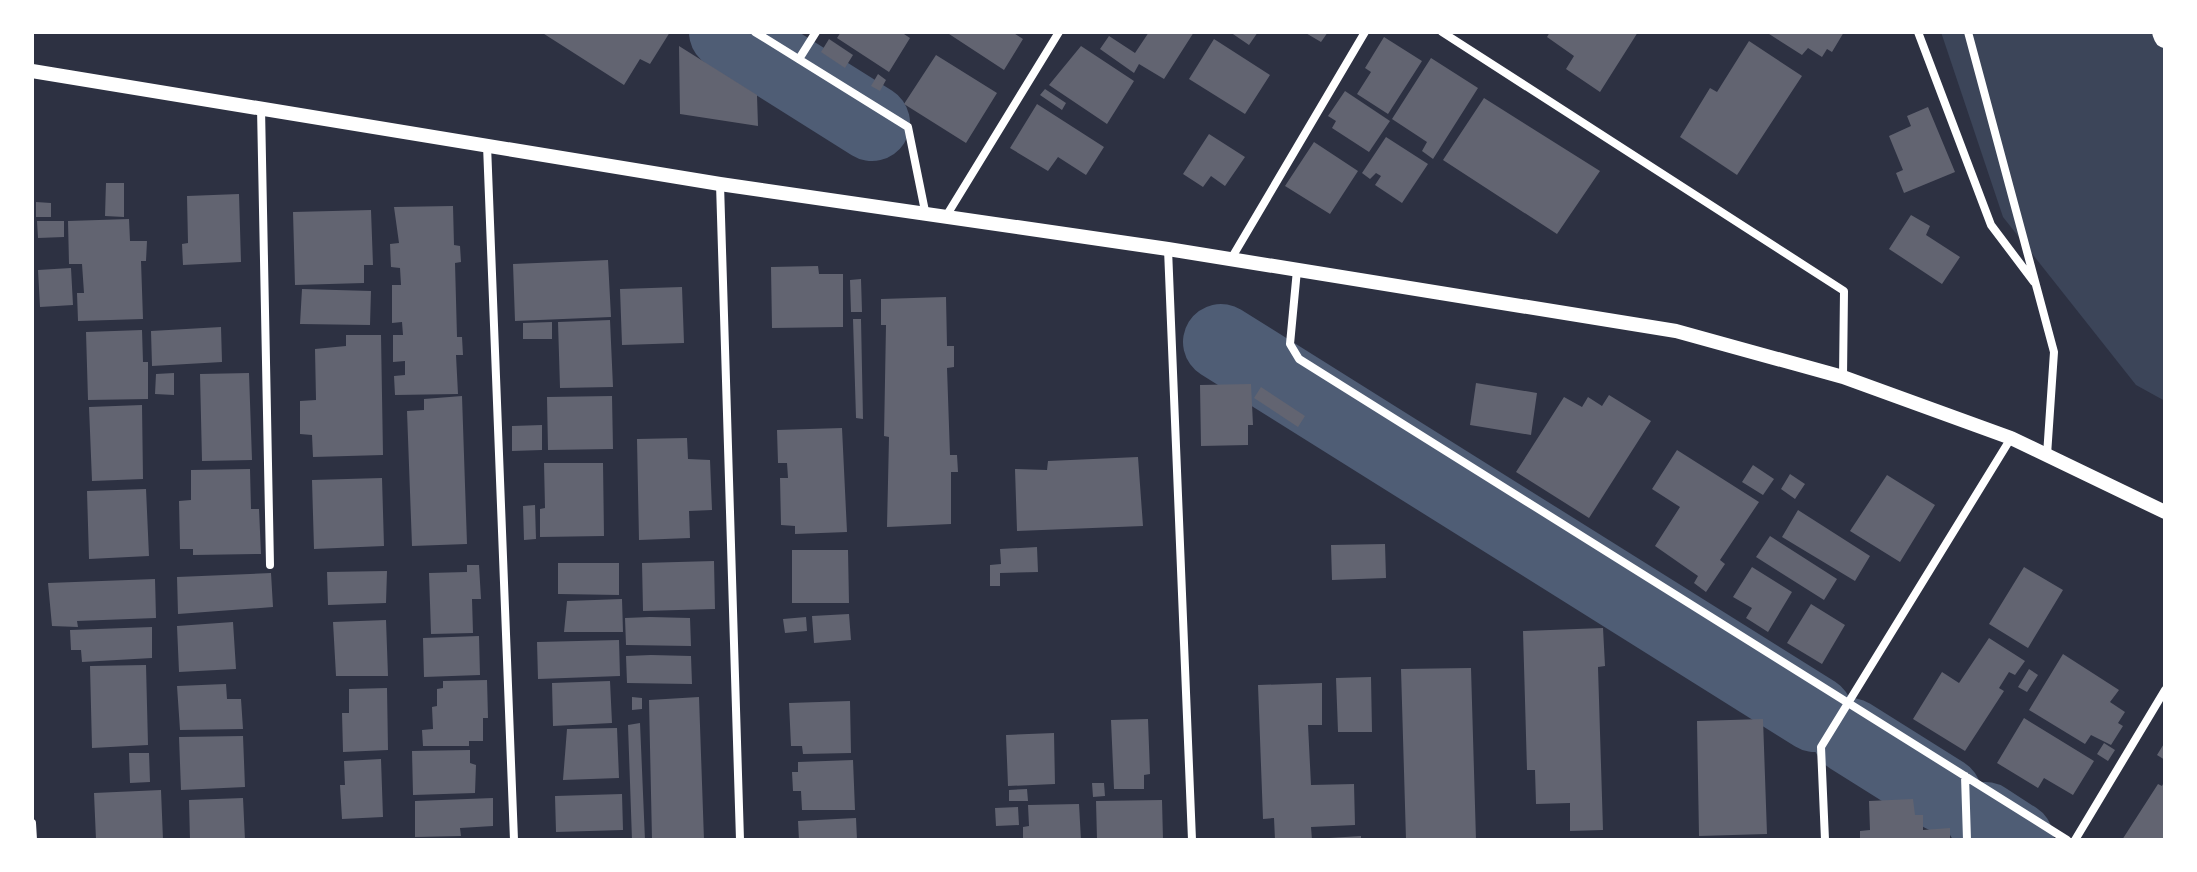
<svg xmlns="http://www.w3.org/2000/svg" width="2197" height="872" viewBox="0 0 2197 872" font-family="'Golos Text',sans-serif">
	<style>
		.green { fill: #3c4559 }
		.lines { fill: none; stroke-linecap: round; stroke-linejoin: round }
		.river { stroke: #4f5d75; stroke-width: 76 }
		.building { fill: #626471 }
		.minor { stroke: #fff; stroke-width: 8 }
		.tertiary { stroke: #fff; stroke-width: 14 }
		.trunk { stroke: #fff; stroke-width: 22 }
	</style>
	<rect width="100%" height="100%" fill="#2d3142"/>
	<!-- green -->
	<path class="green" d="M1941 32H2165V401L2136 385 2003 217Z"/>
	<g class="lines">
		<!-- river -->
		<path class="river" d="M727 32 872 123
			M1221 342 1815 714
			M1850 736 1944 795
			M1985 820 2016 840"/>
	</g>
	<!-- building -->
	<path class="building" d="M541 32H670L650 64 640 59 624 85Z
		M841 32H901L910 38 889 72 837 38Z
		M946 32H1012L1023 39 1004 70Z
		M1149 32H1194L1164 79 1139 64 1134 73 1100 49 1109 36 1135 53Z
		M1230 32H1258L1249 45Z
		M1304 32H1328L1321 42Z
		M1550 32H1638L1600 92 1566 69 1574 56 1547 37Z
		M1766 32H1844L1832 52 1827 49 1822 57 1808 48 1802 55Z
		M1384 37 1422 61 1388 114 1357 94 1371 72 1365 68Z
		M829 39 853 55 845 68 821 52Z
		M1214 39 1270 75 1245 114 1189 79Z
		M1749 41 1802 76 1737 175 1680 137 1710 88 1717 92Z
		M679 46 757 95 758 126 680 114Z
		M1081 46 1134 81 1107 124 1049 85Z
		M936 55 997 93 966 143 904 104Z
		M1431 58 1478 88 1433 159 1422 151 1427 142 1392 119Z
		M878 74 886 80 880 91 871 86Z
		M1045 89 1066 103 1062 110 1040 95Z
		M1345 91 1390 121 1369 152 1332 128 1336 121 1328 116Z
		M1484 98 1600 171 1557 234 1443 160Z
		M1037 104 1104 147 1086 175 1058 157 1048 171 1010 148Z
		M1928 107 1955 172 1904 193 1896 173 1903 170 1889 136 1911 126 1907 116Z
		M1209 134 1245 157 1225 186 1211 176 1203 187 1183 174Z
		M1386 137 1428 164 1402 203 1375 185 1381 176 1376 173 1370 179 1362 173Z
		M1314 142 1358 171 1330 214 1285 186Z
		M106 183H124V217L105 216Z
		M239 194 241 262 183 265 182 244 188 243 187 196Z
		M36 202 51 203V217H36Z
		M453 206 454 245 460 246 461 262 455 263 457 337H462L463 355H456L458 394 395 395 394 376 405 375V361L393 362V335H403L402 322 392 323V285H401L400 268 391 267 390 244 399 243 394 207Z
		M371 210 373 265H364V283L295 285 293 212Z
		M1911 215 1930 226 1926 235 1960 257 1942 284 1889 249Z
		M129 219 130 241H147L146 261H141L143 319 78 321 77 293H84L82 264H69L68 221Z
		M37 221H64V237L38 238Z
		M608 260 611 317 515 321 513 264Z
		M818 266 819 274H843V327L772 328 771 267Z
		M71 268 73 305 40 307 38 270Z
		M861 279 862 312H851L850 280Z
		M682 287 684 343 622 345 620 289Z
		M302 289 371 291 370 325 300 324Z
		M946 297 947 346H954V367L947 368 950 455H957L958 472H951V524L887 527 889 437 884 436 886 325H881V299Z
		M853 319H861L863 419 856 418Z
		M610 320 613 387 560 388 558 322Z
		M552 322V339H523V323Z
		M221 327 222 362 152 366 151 331Z
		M142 330 143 362H148V399L88 400 86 332Z
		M346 335H381L383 455 313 457 312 435 300 434V401L316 400 315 349 346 346Z
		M174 373V395L155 394 156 374Z
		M249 373 252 460 202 461 200 374Z
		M1476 383 1537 393 1531 435 1470 425Z
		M1251 384 1253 425H1248V445L1201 446 1200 385Z
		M1261 387 1305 416 1298 427 1254 398Z
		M1609 395 1651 421 1589 518 1516 472 1564 397 1582 407 1588 397 1602 406Z
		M462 396 467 544 412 546 407 411 424 410V399Z
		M612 396 613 449 548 450 547 397Z
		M142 405 143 479 92 481 89 407Z
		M542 425V450L512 451V426Z
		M842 428 847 532 795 534V526L781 525 780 478H788L787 463H778L777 430Z
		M687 438 688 459 710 460 712 510 689 511 690 538 639 540 637 439Z
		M1677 450 1759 502 1720 560 1725 564 1706 592 1694 583 1698 576 1655 546 1680 507 1652 489Z
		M1138 457 1143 526 1017 531 1015 469 1047 470 1048 461Z
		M544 463H603L604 536 540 537V509L545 508Z
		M1753 465 1774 479 1763 495 1742 482Z
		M250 469 251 509H259L261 554 193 555V549H180L179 501 191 500V470Z
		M1790 474 1805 484 1795 499 1781 489Z
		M1887 475 1935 505 1900 562 1850 531Z
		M382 478 384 546 314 549 312 480Z
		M146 489 149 556 89 559 87 491Z
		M535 505 536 539 524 540 523 506Z
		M1798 510 1870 556 1855 581 1782 537Z
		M1770 536 1837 579 1824 600 1756 557Z
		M1385 544 1386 578 1332 580 1331 545Z
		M1037 547 1038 572 1000 573V586H990V565L1001 564 1000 549Z
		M792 550H848L849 603H792Z
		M714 561 715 609 643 611 642 563Z
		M558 563H619V595L558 594Z
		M467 565H479L481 599H472L473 633 431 634 429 573 467 572Z
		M1752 567 1792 592 1768 632 1746 618 1752 608 1733 597Z
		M2024 567 2063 590 2028 648 1989 624Z
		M387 571 386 603 328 605 327 572Z
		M271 573 273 607 178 614 177 577Z
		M155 579 156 618 77 621 78 627 52 626 48 583Z
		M622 599 623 632H564L567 601Z
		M1811 604 1845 625 1822 664 1787 643Z
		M849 614 851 640 814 643 812 616Z
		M650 617 690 618 691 646 626 645 625 618Z
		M806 617 807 631 785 633 783 619Z
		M386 620 388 676H336L333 622Z
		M233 622 236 669 179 672 177 626Z
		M152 627V658L82 662 81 650H71L70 630Z
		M1603 628 1605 666 1598 667 1603 830 1570 831V803L1536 804 1535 770H1527L1523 631Z
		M479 636 480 675 424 677 423 638Z
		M1989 638 2025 661 2015 675 2009 672 1999 688 2004 691 1965 751 1913 719 1942 672 1959 683Z
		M619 640 620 676 538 679 537 642Z
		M2063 654 2119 690 2110 702 2125 712 2118 723 2123 726 2111 745 2091 735 2085 744 2029 710Z
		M651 655 691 656 692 684 627 683 626 656Z
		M146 665 148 745 92 748 90 666Z
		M1471 668 1476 840H1406L1401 669Z
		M2029 669 2038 675 2027 692 2018 687Z
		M1371 677 1372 732H1338L1336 678Z
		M487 680 488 718H483V741H469V746H423L422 730 433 729 432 707 437 706V689L443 688V681Z
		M610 681 612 723 553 726 552 683Z
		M1322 683V725H1308L1311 785 1354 784 1355 825 1311 827 1312 840H1275L1274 818 1263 819 1258 685Z
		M226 684 227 699H241L243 729 180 730 177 686Z
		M387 688 388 750 343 752 342 713H349V689Z
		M632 697 642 698V709L632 710Z
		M699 697 704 840H652L649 700Z
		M850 701 851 753 803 754 802 746H791L789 703Z
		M2024 718 2094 761 2073 795 2044 778 2038 788 1997 763Z
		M1148 719 1150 774 1144 775V789H1114L1111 720Z
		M1763 719 1767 834 1699 836 1697 721Z
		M640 723 645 840H632L628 725Z
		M617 728 619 778 563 780 567 729Z
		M1054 733 1055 784 1008 786 1006 735Z
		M243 736 245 787 181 790 179 737Z
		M2165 742V760L2157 755Z
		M2104 743 2115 750 2108 761 2097 754Z
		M470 750V763L476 765 475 793 413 795 412 751Z
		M129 753H149L150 782 130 783Z
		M381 759 383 817 342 819 340 785H345L344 761Z
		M853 760 855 810H802L801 791H793L792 772H798V762Z
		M2165 780V840H2122L2158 784 2162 786Z
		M1092 783H1104L1105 796 1093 797Z
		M1027 789 1028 801H1009V790Z
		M161 790 163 840H96L94 793Z
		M622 794 623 830 556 832 555 796Z
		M243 798 245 840H190L189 800Z
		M493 798V826L460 828 461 836 415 837V801Z
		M1913 799 1915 815H1923V830L1950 828V840H1860V831L1870 830 1869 801Z
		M1162 800 1163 840H1097L1096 801Z
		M1079 804 1081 840H1023V827L1029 826 1028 805Z
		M1018 807 1019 825 996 826 995 808Z
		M856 818 857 840H799L798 821Z
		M1361 836V840H1329V838Z"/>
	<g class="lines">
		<!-- minor -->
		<path class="minor" d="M755 32 908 127 926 216
			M1442 32 1844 291 1843 377
			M1918 32 1991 225 2034 282
			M1968 32 2054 352 2047 455
			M799 59 816 32
			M261 108 270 565
			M487 145 514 840
			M720 184 740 840
			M945 218 1059 32
			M1168 249 1192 840
			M1231 259 1365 32
			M1297 270 1290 344 1299 359 2067 840
			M1965 776 1967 840
			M32 823 33 840
			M1825 840 1821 747 2011 438
			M2075 840 2165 690"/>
		<!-- tertiary -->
		<path class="tertiary" d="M32 71 720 184 1168 249 1676 331 1843 377 2011 438 2165 512"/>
		<!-- trunk -->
		<path class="trunk" d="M2163 32 2165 37"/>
	</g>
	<!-- border -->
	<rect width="2197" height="872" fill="none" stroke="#ffffff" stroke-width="68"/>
</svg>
